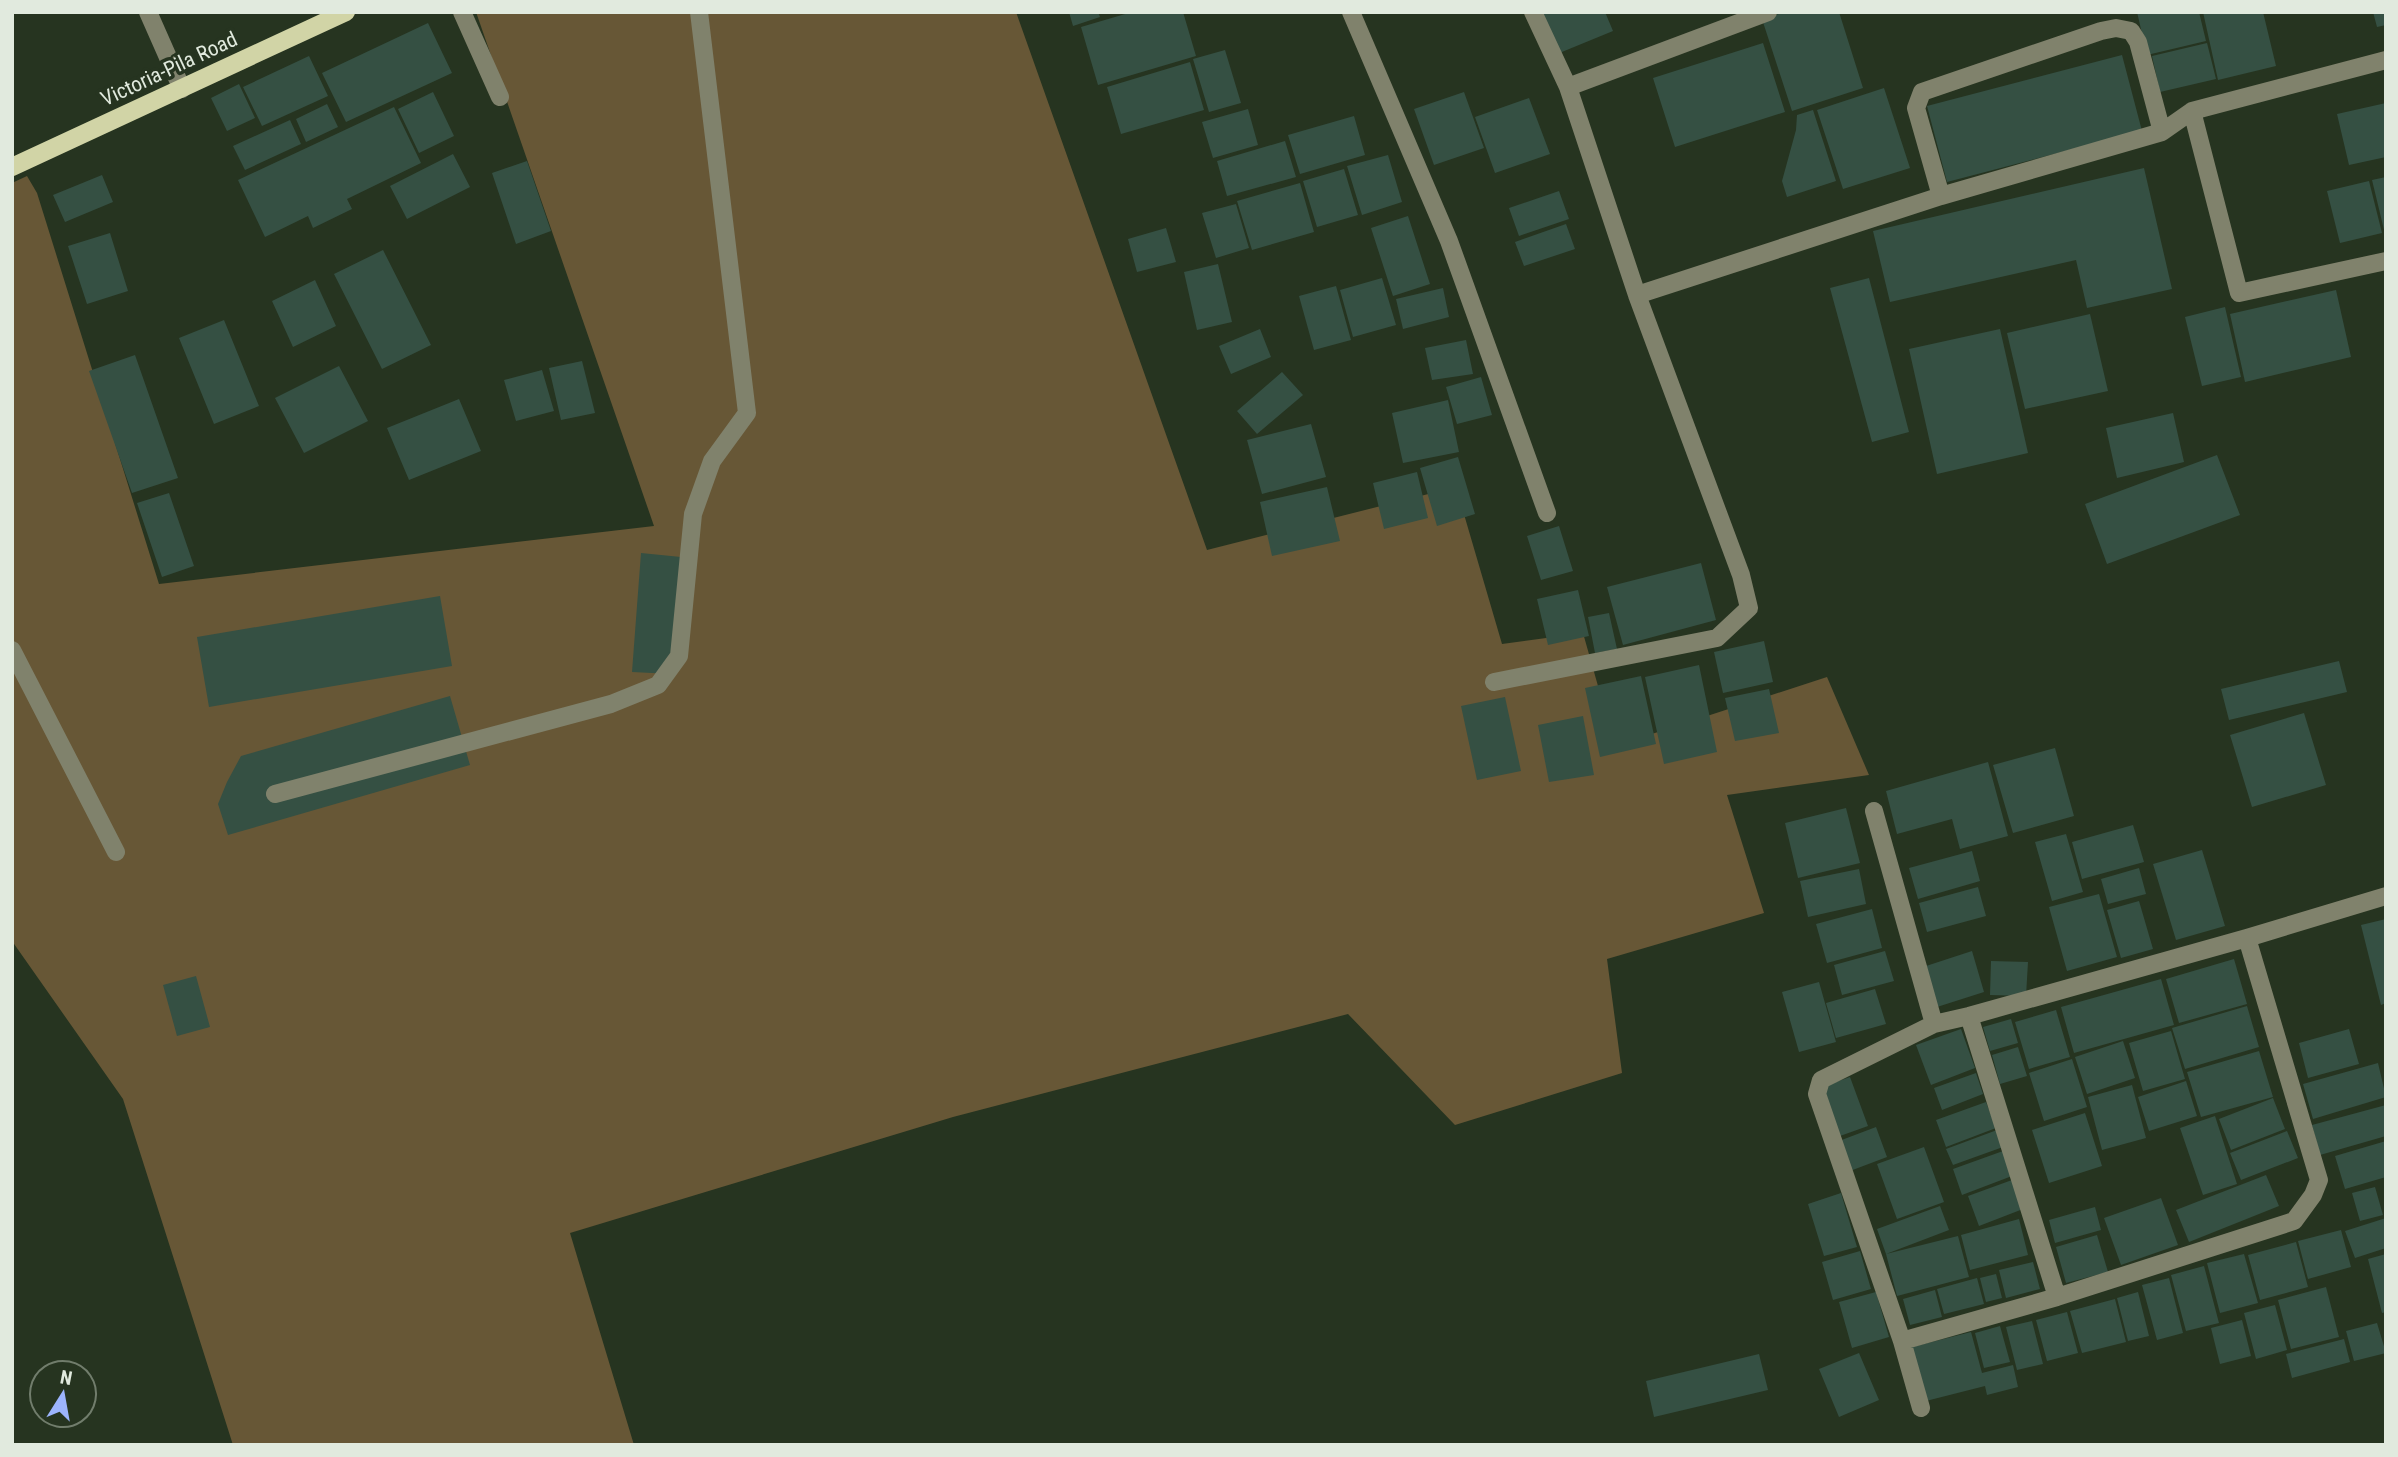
<svg xmlns="http://www.w3.org/2000/svg" width="2398" height="1457" viewBox="0 0 2398 1457" font-family="'Roboto Condensed',sans-serif">
	<style>
		.green { fill: #675736 }
		.building { fill: #355043 }
		.lines { fill: none; stroke-linecap: round; stroke-linejoin: round }
		.minor { stroke: #80826c; stroke-width: 18 }
		.major { stroke: #d1d4a6; stroke-width: 18 }
		.labels { text-anchor: middle; dominant-baseline: central; stroke-width: 7; stroke-linejoin: round; paint-order: stroke }
		.street-label { font-size: 21px; fill: #e1eade; stroke: #263420 }
	</style>
	<rect width="100%" height="100%" fill="#263420"/>
	<!-- green -->
	<path class="green" d="M476 12H1016L1207 550 1456 487 1502 644 1583 633 1615 746 1827 677 1869 775 1727 795 1764 913 1607 959 1622 1073 1455 1125 1348 1014 953 1117 570 1233 634 1445H233L123 1099 12 941V183L27 176 37 193 159 584 654 526Z"/>
	<!-- building -->
	<path class="building" d="M1069 12H1098L1100 17 1073 26Z
		M1132 12H1183L1196 56 1098 85 1081 27Z
		M1540 12H1605L1613 31 1557 54Z
		M1785 12H1839L1863 88 1792 111 1762 19Z
		M2137 12H2199L2206 41 2147 55Z
		M2203 12H2263L2276 66 2218 80Z
		M2373 12H2386V25L2377 27Z
		M428 23 452 73 346 122 322 73Z
		M1763 43 1785 112 1675 147 1653 78Z
		M2207 43 2216 79 2160 92 2152 56Z
		M1225 50 1241 103 1209 112 1193 59Z
		M2122 55 2142 131 1947 182 1927 106Z
		M309 56 328 96 262 126 243 87Z
		M1190 62 1204 110 1121 134 1107 87Z
		M239 84 255 118 227 131 211 98Z
		M1884 88 1910 168 1843 189 1817 110Z
		M433 92 454 136 419 153 398 109Z
		M1464 92 1484 148 1434 165 1414 109Z
		M1529 98 1550 154 1495 173 1475 117Z
		M2386 103V157L2349 165 2337 114Z
		M327 104 338 127 306 142 296 119Z
		M394 107 421 163 347 199 352 209 313 228 308 216 265 237 238 180Z
		M1248 109 1258 145 1213 158 1202 122Z
		M1813 110 1836 181 1787 197 1782 181 1796 130 1797 115Z
		M1354 116 1365 155 1300 174 1288 135Z
		M290 120 301 144 245 170 233 146Z
		M1285 141 1296 177 1227 196 1217 161Z
		M453 154 470 187 407 219 390 186Z
		M1388 155 1402 202 1362 215 1347 166Z
		M527 161 551 231 516 244 492 173Z
		M2144 168 2172 289 2087 308 2076 260 1890 302 1873 231Z
		M1344 169 1358 215 1317 227 1303 181Z
		M102 175 113 202 65 222 53 195Z
		M2386 177V234H2385L2372 180Z
		M2369 181 2382 233 2340 243 2327 191Z
		M1300 183 1314 232 1252 250 1237 201Z
		M1559 191 1569 219 1519 236 1509 208Z
		M1236 204 1249 248 1216 258 1202 213Z
		M1408 216 1430 284 1393 296 1371 228Z
		M1566 224 1575 249 1524 266 1515 242Z
		M1166 228 1176 262 1137 272 1128 239Z
		M110 233 128 291 87 304 68 246Z
		M383 250 431 345 382 369 334 274Z
		M1218 264 1232 322 1197 330 1184 272Z
		M1382 278 1396 325 1353 337 1340 290Z
		M1869 278 1909 432 1872 442 1830 288Z
		M315 280 336 326 293 347 272 301Z
		M1336 286 1351 340 1314 350 1299 296Z
		M1443 288 1449 317 1403 329 1396 299Z
		M2336 290 2351 357 2245 382 2230 314Z
		M2225 307 2241 377 2202 386 2185 317Z
		M2090 314 2108 391 2025 409 2007 333Z
		M224 320 259 406 214 424 179 338Z
		M1260 329 1271 357 1231 374 1219 346Z
		M2000 329 2028 453 1937 474 1909 349Z
		M1466 340 1473 374 1432 380 1425 348Z
		M135 355 178 478 132 493 89 371Z
		M582 361 595 413 561 420 549 368Z
		M339 366 368 421 304 453 275 398Z
		M542 370 554 411 516 421 504 380Z
		M1282 372 1303 395 1257 434 1237 411Z
		M1481 377 1492 415 1457 424 1446 387Z
		M459 399 481 451 409 480 387 428Z
		M1448 400 1459 452 1403 463 1392 413Z
		M2173 413 2184 462 2117 478 2106 428Z
		M1311 424 1326 477 1262 494 1247 440Z
		M2217 455 2240 515 2107 564 2085 504Z
		M1458 457 1475 514 1437 526 1420 468Z
		M1417 472 1428 518 1384 529 1373 483Z
		M1327 487 1340 541 1272 556 1260 502Z
		M169 493 194 566 162 577 137 503Z
		M1559 526 1573 571 1541 580 1527 536Z
		M641 553 681 557 672 674 632 672Z
		M1701 563 1716 620 1623 645 1607 587Z
		M1578 590 1589 636 1548 645 1537 599Z
		M440 596 452 666 209 707 197 637Z
		M1609 613 1617 649 1595 653 1588 617Z
		M1764 641 1773 682 1723 693 1714 652Z
		M2339 661 2347 692 2229 720 2221 689Z
		M1699 665 1717 752 1664 764 1645 677Z
		M1641 676 1656 744 1600 757 1585 688Z
		M1769 689 1779 733 1735 741 1725 698Z
		M450 696 470 765 228 835 218 804 227 782 241 756Z
		M1505 697 1521 771 1477 780 1461 706Z
		M2304 713 2326 785 2252 807 2230 735Z
		M1583 716 1594 775 1549 782 1538 725Z
		M2055 748 2074 816 2013 833 1993 765Z
		M1988 762 2008 836 1960 849 1952 819 1897 834 1886 791Z
		M1846 808 1860 863 1798 878 1785 823Z
		M2133 825 2144 862 2082 879 2072 842Z
		M2066 834 2083 892 2052 901 2035 842Z
		M2202 850 2225 926 2176 940 2153 864Z
		M1972 851 1980 881 1918 899 1909 868Z
		M2139 868 2146 894 2108 904 2101 879Z
		M1859 869 1866 904 1808 917 1800 881Z
		M1978 887 1986 916 1927 932 1919 903Z
		M2099 894 2117 957 2067 971 2049 907Z
		M2139 901 2153 949 2121 958 2107 910Z
		M1872 909 1882 948 1827 963 1816 924Z
		M2386 919V1003L2381 1005 2361 925Z
		M1885 951 1894 981 1842 995 1834 965Z
		M1972 951 1984 992 1937 1007 1923 967Z
		M2234 959 2247 1004 2179 1023 2166 979Z
		M1991 961 2028 962 2026 996 1990 995Z
		M196 976 210 1027 177 1036 163 985Z
		M2161 979 2174 1025 2074 1053 2061 1007Z
		M1819 982 1836 1042 1799 1052 1782 992Z
		M1875 989 1886 1024 1836 1038 1826 1003Z
		M2247 1006 2259 1047 2185 1069 2172 1028Z
		M2056 1010 2070 1057 2029 1069 2015 1022Z
		M2011 1019 2018 1043 1990 1051 1983 1027Z
		M1961 1029 1975 1068 1931 1085 1916 1045Z
		M2349 1029 2359 1064 2308 1078 2299 1043Z
		M2171 1031 2185 1079 2143 1091 2129 1043Z
		M2123 1041 2135 1078 2087 1094 2075 1057Z
		M2018 1047 2027 1076 2000 1084 1992 1055Z
		M2259 1051 2273 1097 2201 1117 2187 1072Z
		M2072 1059 2087 1107 2044 1121 2029 1073Z
		M2378 1063 2386 1097 2313 1119 2303 1084Z
		M1976 1073 1983 1094 1942 1110 1934 1088Z
		M1850 1077 1868 1126 1840 1136 1821 1087Z
		M2186 1081 2197 1116 2149 1131 2138 1097Z
		M2132 1085 2146 1138 2102 1150 2088 1097Z
		M2273 1098 2285 1129 2231 1150 2219 1119Z
		M1986 1102 1996 1128 1946 1147 1936 1120Z
		M2386 1105V1136L2320 1155 2312 1125Z
		M2085 1113 2102 1166 2049 1183 2032 1130Z
		M2215 1116 2237 1184 2203 1195 2180 1128Z
		M1876 1127 1887 1157 1850 1171 1839 1141Z
		M1997 1130 2003 1147 1953 1165 1946 1149Z
		M2287 1131 2298 1158 2241 1180 2230 1153Z
		M2386 1141V1177L2345 1189 2335 1156Z
		M1924 1147 1944 1202 1897 1219 1877 1164Z
		M2003 1151 2012 1176 1962 1195 1953 1169Z
		M2266 1175 2279 1206 2189 1242 2176 1210Z
		M2012 1180 2023 1209 1979 1226 1968 1196Z
		M2375 1187 2383 1215 2360 1221 2352 1193Z
		M1841 1193 1857 1247 1824 1256 1808 1204Z
		M2161 1198 2178 1245 2121 1265 2104 1218Z
		M1940 1206 1949 1230 1886 1254 1877 1229Z
		M2095 1207 2101 1230 2055 1243 2049 1220Z
		M2386 1218V1248L2355 1258 2345 1231Z
		M2019 1219 2028 1255 1970 1270 1961 1235Z
		M2341 1230 2351 1267 2308 1279 2298 1241Z
		M2097 1235 2108 1272 2066 1283 2056 1247Z
		M1958 1236 1969 1277 1897 1296 1886 1254Z
		M2296 1242 2308 1287 2260 1300 2248 1255Z
		M1860 1251 1871 1289 1833 1300 1822 1262Z
		M2244 1254 2258 1303 2220 1313 2207 1263Z
		M2386 1254V1312L2382 1313 2368 1259Z
		M2033 1262 2040 1289 2006 1298 1999 1270Z
		M2204 1266 2219 1323 2186 1331 2171 1275Z
		M1996 1274 2002 1298 1986 1302 1980 1278Z
		M1977 1278 1984 1304 1944 1314 1937 1289Z
		M2169 1278 2183 1333 2157 1340 2142 1285Z
		M2326 1287 2339 1337 2291 1349 2278 1300Z
		M1935 1290 1942 1317 1910 1325 1903 1299Z
		M1876 1292 1889 1337 1852 1348 1839 1302Z
		M2138 1292 2149 1336 2128 1341 2117 1298Z
		M2115 1299 2126 1342 2082 1353 2070 1311Z
		M2275 1305 2287 1350 2256 1359 2244 1313Z
		M2067 1312 2078 1353 2047 1361 2036 1320Z
		M2242 1320 2251 1356 2220 1364 2211 1328Z
		M2032 1321 2043 1364 2017 1370 2006 1327Z
		M2377 1323 2386 1353 2354 1361 2346 1331Z
		M2000 1326 2010 1362 1984 1368 1975 1333Z
		M1971 1332 1982 1373 2013 1365 2018 1387 1987 1395 1985 1386 1922 1402 1908 1348Z
		M2344 1339 2350 1362 2292 1378 2286 1354Z
		M1859 1353 1879 1400 1839 1417 1819 1369Z
		M1759 1354 1768 1390 1654 1417 1646 1381Z"/>
	<g class="lines">
		<!-- minor -->
		<path class="minor" d="M148 12 182 89
			M462 12 500 97
			M1351 12 1449 241 1547 513
			M1568 87 1768 12
			M2192 111 2239 293 2386 261
			M1941 196 1916 108 1922 92 2101 31 2116 28 2131 31 2138 42 2162 132
			M1637 295 1941 196 2162 132 2192 111 2386 60
			M12 650 116 852
			M1494 682 1717 638 1749 608 1741 575 1637 295 1568 87 1533 12
			M275 794 611 704 658 685 679 656 693 514 712 461 747 413 699 12
			M1874 811 1934 1024
			M1969 1016 2057 1297
			M1902 1341 2057 1297 2294 1221 2313 1195 2319 1180 2247 938
			M1921 1408 1902 1341 1817 1094 1821 1080 1934 1024 1969 1016 2247 938 2386 896"/>
		<!-- major -->
		<path class="major" d="M12 167 346 12"/>
	</g>
	<g class="labels">
		<!-- street labels -->
		<g class="street-label">
			<text transform="translate(169 69) rotate(-25)">Victoria-Pila Road</text>
		</g>
	</g>
	<!-- border -->
	<rect width="2398" height="1457" fill="none" stroke="#e1eade" stroke-width="28"/>
	<!-- north arrow -->
	<g transform="translate(63 1394) rotate(11)"><circle r="33" fill="#263420" stroke="#717d6c" stroke-width="2"/>
	<path d="M0-5L12 26L0 18L-12 26Z" fill="#9cb4fd"/>
	<text y="-10" font-size="19" font-weight="bold" text-anchor="middle" fill="#e1eade">N</text>
	</g>
</svg>
